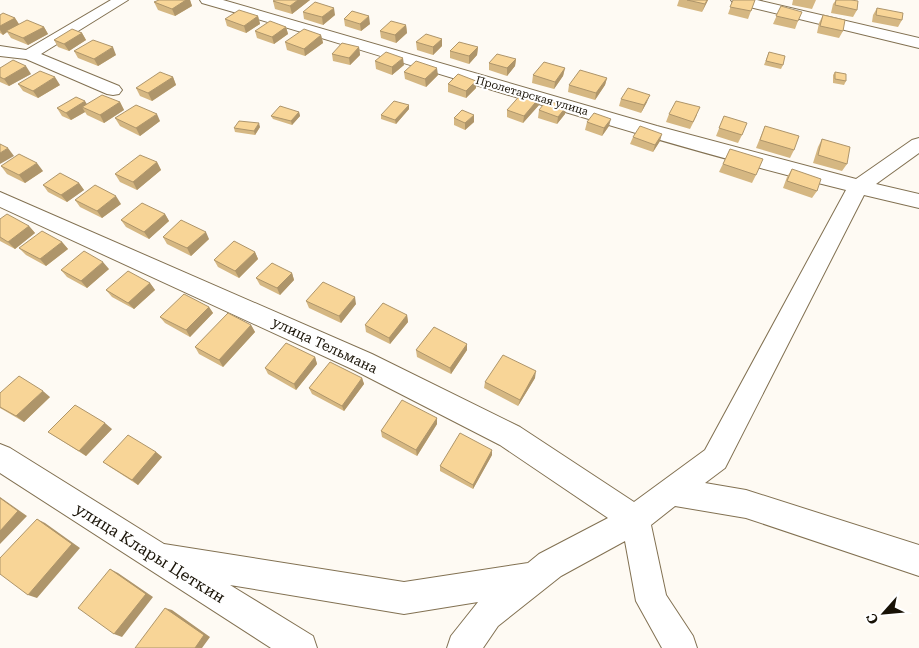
<svg xmlns="http://www.w3.org/2000/svg" width="919" height="648" viewBox="0 0 919 648" font-family="'Roboto Serif',serif">
	<style>
		.lines { fill: none; stroke-linecap: round; stroke-linejoin: round }
		.street-casing { stroke: #827152; stroke-width: 2 }
		.street { fill: #fff; fill-rule: evenodd }
		.wall { fill: #d5b782 }
		.shaded-wall { fill: #ae956a }
		.building { fill: #f8d597; stroke: #ae956a }
		.labels { text-anchor: middle; dominant-baseline: central; stroke-width: 4; stroke-linejoin: round; paint-order: stroke }
		.far-street-label { font-size: 11px; fill: #181206; stroke: #fff }
		.street-label { font-size: 14px; fill: #181206; stroke: #fff }
		.near-street-label { font-size: 16px; fill: #181206; stroke: #fff }
	</style>
	<rect width="100%" height="100%" fill="#fefaf3"/>
	<g class="lines">
		<defs>
			<path id="street" d="M111 0H128L41 54 119 86 122 90 119 94 113 95 107 94 26 59 0 56V46L26 50Z
				M200 0H223L657 126 856 179 912 140 919 138V153L876 184 919 194V208L864 195 725 468 705 483 746 490 919 545V576L746 518 675 506 651 525 666 595 693 636 697 648H662L636 601 625 541 561 576 498 626 483 648H447L451 636 478 602 404 614 230 585 313 636 317 648H271L0 473V444L10 448 164 544 404 582 528 563 539 554 608 518 500 445 354 370 0 207V192L372 354 520 427 634 502 705 450 846 190C629 137 417 64 202 3Z
				M731 0H757L919 38V48L733 3Z"/>
		</defs>
		<!-- street casing -->
		<use href="#street" class="street-casing"/>
		<!-- street -->
		<use href="#street" class="street"/>
	</g>
	<!-- wall -->
	<path class="wall" d="M159 0H190L192 6 175 16 158 10 154 2Z
		M310 0 292 14 275 9 273 1Z
		M679 0H708L702 12 677 6Z
		M733 0H755L748 19 728 14Z
		M793 0H816L812 9 792 5Z
		M836 0H851L857 10 853 17 831 13 833 4Z
		M781 6 798 21 795 29 773 24Z
		M877 8 902 20 898 27 872 22 873 15Z
		M303 12 335 15 323 25 304 19Z
		M0 15 15 18 19 24 44 27 48 34 28 45 11 38 7 32 3 35 0 33Z
		M823 15 843 31 839 38 817 33 819 23Z
		M258 16 260 24 246 33 227 26 225 19Z
		M344 19 370 24 361 31 345 26Z
		M406 25 407 33 396 43 381 38 380 31Z
		M286 27 288 34 274 44 257 38 255 31Z
		M82 33 86 40 69 51 58 47 54 40Z
		M321 35 323 43 305 56 287 50 285 42Z
		M442 39V46L433 55 417 50 416 42Z
		M359 47 360 55 350 65 333 61 332 54Z
		M478 47 477 55 469 64 450 58V51Z
		M74 51 116 55 98 66 78 58Z
		M769 52 783 65 781 69 764 65Z
		M516 59 515 66 507 76 489 70V63Z
		M375 61 404 65 392 75 376 69Z
		M0 68 31 74 9 86 0 82Z
		M565 68 563 76 554 89 532 83 533 75Z
		M404 72 438 75 426 87 405 79Z
		M835 72 846 81 844 85 833 83V75Z
		M173 77 176 85 152 101 140 96 136 88Z
		M607 78 605 85 595 100 568 92 569 85Z
		M18 84 60 85 38 98 23 91Z
		M448 84 476 88 466 98 448 92Z
		M540 97 539 105 523 123 507 117V110Z
		M621 99 647 102 641 113 619 106Z
		M120 102 124 110 104 123 87 115 85 112 71 120 62 116 57 108 87 104Z
		M409 105V109L396 124 381 119V115Z
		M566 107 565 114 557 124 538 118 539 110Z
		M299 112 300 116 292 125 273 119 271 116Z
		M669 114 697 115 690 129 666 122Z
		M724 116 742 135 738 143 716 136Z
		M115 118 160 121 140 136 120 126Z
		M454 118 474 122 465 130 454 125Z
		M587 122 609 126 602 136 585 130Z
		M765 126 794 150 790 158 756 148Z
		M260 127 255 135 235 132 234 128Z
		M633 137 660 141 653 152 630 144Z
		M822 139 847 164 842 171 813 163 818 147Z
		M730 149 756 175 752 183 719 172Z
		M157 162 161 170 137 190 120 182 115 174Z
		M1 166 43 171 25 183 7 174Z
		M792 169 817 191 812 198 783 188 787 177Z
		M79 183 84 190 67 202 48 192 43 185Z
		M75 200 121 204 102 218 80 207Z
		M165 214 169 221 149 239 126 227 121 220Z
		M0 219 29 226 35 233 15 249 0 241Z
		M163 237 209 239 191 256 167 244Z
		M62 242 68 249 46 266 26 255 19 248Z
		M255 252 258 259 239 278 218 267 214 260Z
		M109 269 87 288 67 277 61 270Z
		M292 273 294 280 280 295 260 285 256 278Z
		M150 283 155 290 134 309 112 297 106 290Z
		M306 301 356 304 341 323 309 308Z
		M209 307 213 313 190 337 165 323 160 317Z
		M407 315 408 322 390 344 366 332 365 325Z
		M251 325 255 332 223 367 199 354 195 347Z
		M467 344V350L451 374 417 357 416 350Z
		M315 357 317 364 296 390 268 374 265 368Z
		M362 378 364 384 344 411 312 394 309 388Z
		M535 378 518 406 484 388 485 382Z
		M0 393 50 397 24 422 0 408Z
		M437 418V424L417 456 382 437 381 431Z
		M112 429 86 456 48 432Z
		M156 452 162 457 138 485 110 467 103 462Z
		M492 455 473 489 440 471V466Z"/>
	<!-- shaded-wall -->
	<path class="shaded-wall" d="M186 0H190L192 6 175 16 172 9Z
		M298 0H310L292 14 290 6Z
		M707 0H708L702 12 705 4Z
		M334 8 335 15 323 25 322 17Z
		M258 16 260 24 246 33 244 26Z
		M369 16 370 24 361 31 360 24Z
		M15 18 20 26 6 31 7 32 3 35 0 30V26Z
		M406 25 407 33 396 43 395 35Z
		M44 27 48 34 28 45 23 38Z
		M286 27 288 34 274 44 272 37Z
		M82 33 86 40 69 51 64 44Z
		M321 35 323 43 305 56 304 49Z
		M442 39V46L433 55V47Z
		M113 47 116 55 98 66 94 59Z
		M359 47 360 55 350 65 349 58Z
		M478 47 477 55 469 64V56Z
		M403 58 404 65 392 75V67Z
		M516 59 515 66 507 76V68Z
		M26 66 31 74 9 86 4 79Z
		M437 68 438 75 426 87 425 79Z
		M565 68 563 76 554 89 555 82Z
		M55 77 60 85 38 98 33 91Z
		M173 77 176 85 152 101 148 93Z
		M607 78 605 85 595 100 596 93Z
		M476 81V88L466 98V91Z
		M650 95 647 102 641 113 644 105Z
		M540 97 539 105 523 123 524 116Z
		M85 101 90 109 82 107 85 112 71 120 66 113Z
		M120 102 124 110 104 123 100 115Z
		M409 105V109L396 124 395 120Z
		M566 107 565 114 557 124 558 117Z
		M299 112 300 116 292 125 291 121Z
		M157 114 160 121 140 136 136 128Z
		M474 115V122L465 130V123Z
		M611 119 609 126 602 136 604 128Z
		M259 123 260 127 255 135 254 131Z
		M662 134 660 141 653 152 655 145Z
		M8 148 14 156 0 164V153Z
		M157 162 161 170 137 190 133 182Z
		M37 163 43 171 25 183 19 175Z
		M79 183 84 190 67 202 61 195Z
		M116 196 121 204 102 218 97 211Z
		M165 214 169 221 149 239 144 232Z
		M29 226 35 233 15 249 8 242Z
		M206 232 209 239 191 256 187 248Z
		M62 242 68 249 46 266 40 259Z
		M255 252 258 259 239 278 235 271Z
		M103 262 109 269 87 288 81 281Z
		M292 273 294 280 280 295 277 288Z
		M150 283 155 290 134 309 128 303Z
		M355 297 356 304 341 323 339 316Z
		M209 307 213 313 190 337 186 330Z
		M407 315 408 322 390 344 389 338Z
		M251 325 255 332 223 367 219 360Z
		M467 344V350L451 374 450 368Z
		M315 357 317 364 296 390 294 384Z
		M536 371 535 378 518 406 520 400Z
		M362 378 364 384 344 411 342 406Z
		M43 391 50 397 24 422 16 416Z
		M437 418V424L417 456 416 450Z
		M105 423 112 429 86 456 79 451Z
		M492 450V455L473 489V485Z
		M156 452 162 457 138 485 132 480Z
		M0 497 27 516 0 544Z
		M37 519 45 523 80 548 37 598 28 595Z
		M110 569 118 573 153 597 122 637 114 634Z
		M165 608 172 610 210 637 202 648H195Z"/>
	<!-- building -->
	<path class="building" d="M159 0H186L172 9 154 2Z
		M275 0H298L290 6 273 1Z
		M687 0H707L705 4Z
		M733 0H755L751 11 730 7Z
		M836 0H851L858 1 857 10 835 5Z
		M315 2 334 8 322 17 303 12Z
		M781 6 802 12 798 21 776 16Z
		M877 8 903 13 902 20 876 15Z
		M239 10 258 16 244 26 225 19Z
		M352 11 369 16 360 24 344 19Z
		M3 13 15 18 0 26V15Z
		M823 15 845 20 843 31 820 26Z
		M27 20 44 27 23 38 6 31Z
		M270 21 286 27 272 37 255 31Z
		M391 21 406 25 395 35 380 31Z
		M72 29 82 33 64 44 54 40Z
		M304 29 321 35 304 49 285 42Z
		M426 34 442 39 433 47 416 42Z
		M93 40 113 47 94 59 74 51Z
		M459 42 478 47 469 56 450 51Z
		M342 43 359 47 349 58 332 54Z
		M386 52 403 58 392 67 375 61Z
		M769 52 785 56 783 65 766 61Z
		M497 54 516 59 507 68 489 63Z
		M13 60 26 66 4 79 0 77V68Z
		M416 61 437 68 425 79 404 72Z
		M544 62 565 68 555 82 533 75Z
		M580 70 607 78 596 93 569 85Z
		M40 71 55 77 33 91 18 84Z
		M160 72 173 77 148 93 136 88Z
		M835 72 846 74V81L835 79Z
		M458 74 476 81 466 91 448 84Z
		M628 88 650 95 644 105 621 99Z
		M523 92 540 97 524 116 507 110Z
		M102 95 120 102 100 115 82 107Z
		M76 97 85 101 66 113 57 108Z
		M547 100 566 107 558 117 539 110Z
		M394 101 409 105 395 120 381 115Z
		M676 101 700 107 693 122 669 114Z
		M136 105 157 114 136 128 115 118Z
		M280 106 299 112 291 121 271 116Z
		M462 110 474 115 465 123 454 118Z
		M594 113 611 119 604 128 587 122Z
		M724 116 747 123 742 135 719 128Z
		M239 121 259 123 254 131 234 128Z
		M640 126 662 134 655 145 633 137Z
		M765 126 799 136 794 150 760 140Z
		M822 139 850 147 847 164 818 155Z
		M0 144 8 148 0 153Z
		M730 149 763 159 756 175 723 164Z
		M19 154 37 163 19 175 1 166Z
		M140 155 157 162 133 182 115 174Z
		M792 169 821 179 817 191 787 181Z
		M60 173 79 183 61 195 43 185Z
		M95 185 116 196 97 211 75 200Z
		M142 203 165 214 144 232 121 220Z
		M7 214 29 226 8 242 0 237V219Z
		M181 220 206 232 187 248 163 237Z
		M42 231 62 242 40 259 19 248Z
		M234 241 255 252 235 271 214 260Z
		M84 251 103 262 81 281 61 270Z
		M272 263 292 273 277 288 256 278Z
		M128 271 150 283 128 303 106 290Z
		M323 282 355 297 339 316 306 301Z
		M184 294 209 307 186 330 160 317Z
		M383 303 407 315 389 338 365 325Z
		M228 313 251 325 219 360 195 347Z
		M434 327 467 344 450 368 416 350Z
		M286 343 315 357 294 384 265 368Z
		M503 355 536 371 520 400 485 382Z
		M330 362 362 378 342 406 309 388Z
		M19 376 43 391 16 416 0 407V393Z
		M402 400 437 418 416 450 381 431Z
		M75 405 105 423 79 451 48 432Z
		M460 433 492 450 473 485 440 466Z
		M128 435 156 452 132 480 103 462Z
		M0 498 18 511 0 531Z
		M37 519 72 544 28 595 0 574V558Z
		M110 569 146 594 114 634 78 608Z
		M165 608 204 635 195 648H135Z"/>
	<g class="labels">
		<!-- far-street labels -->
		<g class="far-street-label">
			<text transform="translate(532 96) rotate(16)">Пролетарская улица</text>
		</g>
		<!-- street labels -->
		<g class="street-label">
			<text transform="translate(325 345) rotate(25)">улица Тельмана</text>
		</g>
		<!-- near-street labels -->
		<g class="near-street-label">
			<text transform="translate(150 553) rotate(32)">улица Клары Цеткин</text>
		</g>
	</g>
	<!-- north arrow -->
	<g transform="translate(884 613) rotate(243)" stroke="#ffffff" stroke-width="4" paint-order="stroke">
	<path d="M0-4L9 19L0 12L-9 19Z" fill="#181206"/>
	<text y="-8" font-size="14" font-weight="bold" text-anchor="middle" fill="#181206">С</text>
	</g>
</svg>
